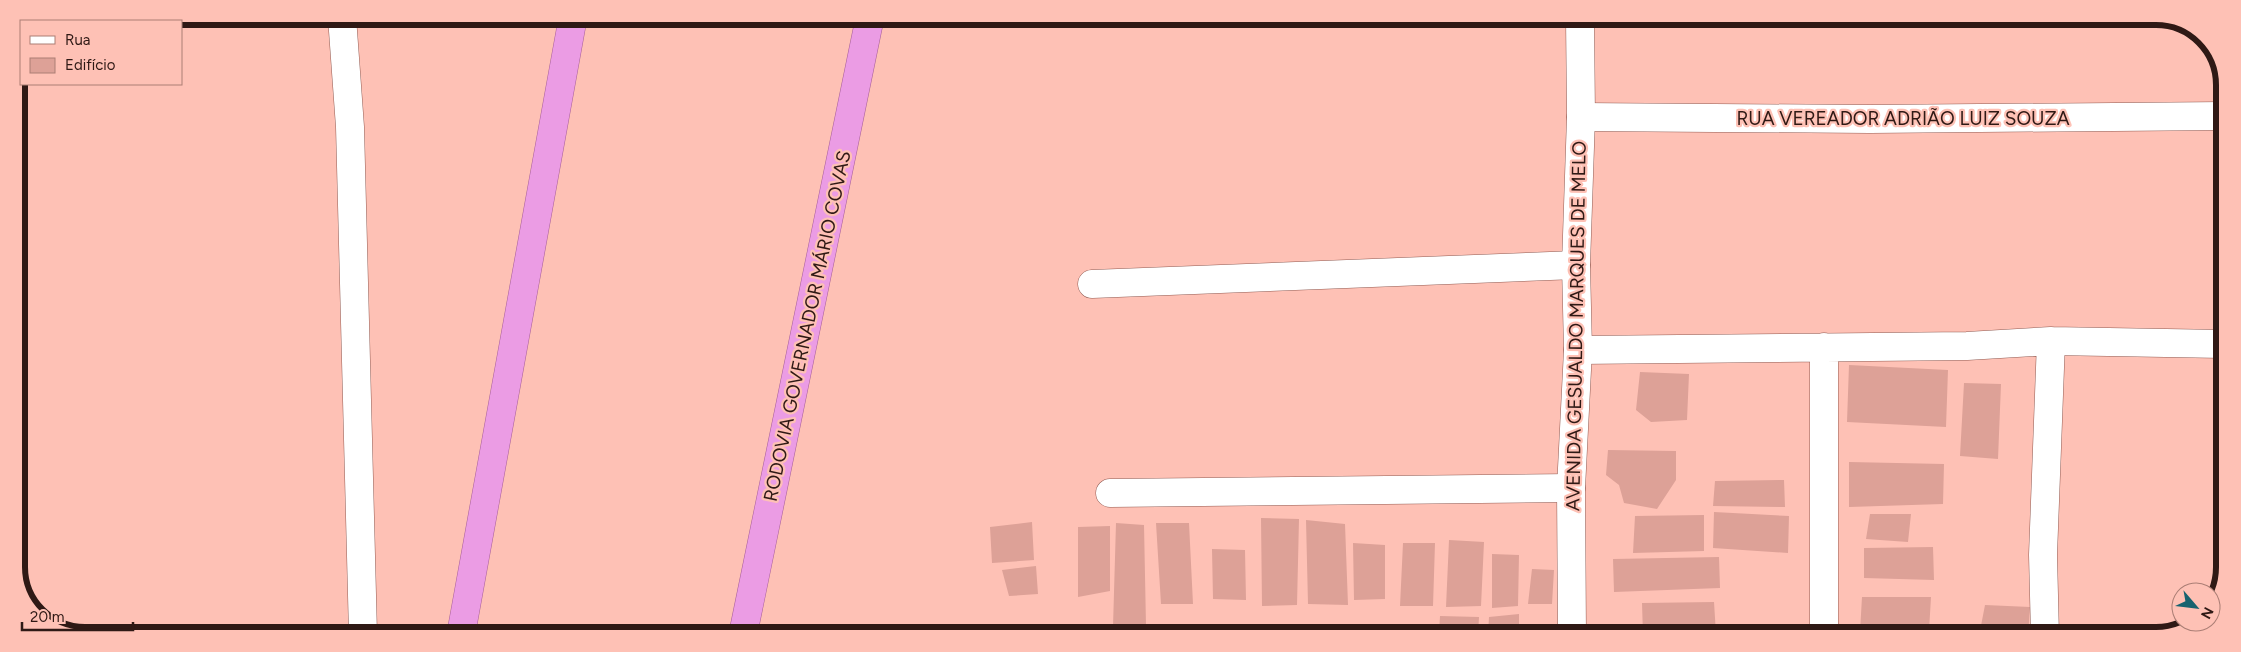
<svg xmlns="http://www.w3.org/2000/svg" width="2241" height="652" viewBox="0 0 2241 652" font-family="Figtree,sans-serif">
	<style>
		.building { fill: #dda197 }
		.lines { fill: none; stroke-linecap: round; stroke-linejoin: round }
		.minor-casing { stroke: #925c53; stroke-width: 29 }
		.tertiary-casing { stroke: #925c53; stroke-width: 29 }
		.trunk-casing { stroke: #a65f97; stroke-width: 29 }
		.minor { stroke: #fff; stroke-width: 28 }
		.tertiary { stroke: #fff; stroke-width: 28 }
		.trunk { stroke: #eb9ce4; stroke-width: 28 }
		.labels { text-anchor: middle; dominant-baseline: central; stroke-width: 4.5; stroke-linejoin: round; paint-order: stroke }
		.street-label { font-size: 19px; fill: #2f1915; stroke: #fec1b5 }
		.rim { fill: none; stroke: #2f1915; stroke-width: 6 }
	</style>
	<rect width="100%" height="100%" fill="#fec1b5"/>
	<!-- building -->
	<path class="building" d="M1849 365 1948 370 1946 427 1847 422Z
		M1640 372 1689 374 1687 420 1651 422 1636 410Z
		M1964 383 2001 384 1998 459 1960 456Z
		M1608 450 1676 451V480L1657 509 1624 503 1619 485 1606 475Z
		M1849 462 1944 464 1943 504 1849 507Z
		M1784 480 1785 507 1713 506 1715 481Z
		M1714 512 1789 516 1788 553 1713 548Z
		M1870 514H1911L1908 542 1866 539Z
		M1704 515V551L1633 553 1635 516Z
		M1261 518 1299 519 1297 605 1262 606Z
		M1306 520 1345 524 1348 605 1308 604Z
		M1032 522 1034 560 992 563 990 527Z
		M1116 523 1144 525 1146 626 1113 627Z
		M1156 523H1189L1193 604H1161Z
		M1110 526V591L1078 597V527Z
		M1449 540 1484 542 1481 606 1446 607Z
		M1353 543 1385 545V599L1354 600Z
		M1403 543H1435L1433 606H1400Z
		M1933 547 1934 580 1864 578V548Z
		M1212 549 1245 550 1246 600 1213 599Z
		M1492 554 1519 555 1518 606 1492 608Z
		M1719 557 1720 588 1614 592 1613 559Z
		M1036 566 1038 594 1009 596 1002 570Z
		M1532 569 1554 570 1552 604H1528Z
		M1862 597H1931L1929 631 1860 632Z
		M1714 602 1716 634 1643 635 1642 603Z
		M1985 605 2030 607 2028 636H1979Z
		M1519 614V635H1488L1489 617Z
		M1440 616 1479 617 1478 635H1439Z
		M1346 627V635H1311V628Z
		M1382 628V635H1352V629Z
		M1272 631 1299 632V635H1272Z"/>
	<g class="lines">
		<defs>
			<path id="minor" d="M342 17 350 127 363 634
				M1581 117 1870 119 2224 116
				M1092 284 1576 265
				M1824 347V635
				M1578 350 1967 346 2051 341 2223 344
				M1110 493 1571 488
				M2045 636 2043 555 2051 341"/>
			<path id="tertiary" d="M1572 635 1571 488 1578 350 1576 265 1581 117 1580 18"/>
			<path id="trunk" d="M461 634 573 17
				M743 634 870 17"/>
		</defs>
		<!-- minor casing -->
		<use href="#minor" class="minor-casing"/>
		<!-- tertiary casing -->
		<use href="#tertiary" class="tertiary-casing"/>
		<!-- trunk casing -->
		<use href="#trunk" class="trunk-casing"/>
		<!-- minor -->
		<use href="#minor" class="minor"/>
		<!-- tertiary -->
		<use href="#tertiary" class="tertiary"/>
		<!-- trunk -->
		<use href="#trunk" class="trunk"/>
	</g>
	<g class="labels">
		<!-- street labels -->
		<g class="street-label">
			<text x="1903" y="118">RUA VEREADOR ADRIÃO LUIZ SOUZA</text>
			<text transform="translate(807 326) rotate(-78)">RODOVIA GOVERNADOR MÁRIO COVAS</text>
			<text transform="translate(1576 326) rotate(-89)">AVENIDA GESUALDO MARQUES DE MELO</text>
		</g>
	</g>
	<!-- crop -->
	<path d="M0 0H2241V652H0ZM85 25H2156A60 60 0 0 1 2216 85V567A60 60 0 0 1 2156 627H85A60 60 0 0 1 25 567V85A60 60 0 0 1 85 25Z" fill="#fec1b5" fill-rule="evenodd"/>
	<path class="rim" d="M85 25H2156A60 60 0 0 1 2216 85V567A60 60 0 0 1 2156 627H85A60 60 0 0 1 25 567V85A60 60 0 0 1 85 25Z"/>
	<!-- legend -->
	<rect x="20" y="20" width="162" height="65" fill="#fec1b5" stroke="#ab7e75"/>
	<rect x="30" y="36" width="25" height="8" fill="#ffffff" stroke="#ab7e75"/>
	<text x="65" y="45" font-size="15" fill="#2f1915">Rua</text>
	<rect x="30" y="58" width="25" height="15" fill="#dda197" stroke="#ab7e75"/>
	<text x="65" y="70" font-size="15" fill="#2f1915">Edifício</text>
	<!-- north arrow -->
	<g transform="translate(2196 607) rotate(118)"><circle r="24" fill="#fec1b5" stroke="#ab7e75"/>
	<path d="M0-4L9 19L0 12L-9 19Z" fill="#18636f"/>
	<text y="-8" font-size="14" font-weight="bold" text-anchor="middle" fill="#2f1915">N</text>
	</g>
	<!-- scale -->
	<path d="M22 622v8h111v-8" fill="none" stroke="#2f1915" stroke-width="2.5"/>
	<text x="30" y="622" font-size="15" fill="#2f1915" stroke="#fec1b5" stroke-width="4" paint-order="stroke">20 m</text>
</svg>
